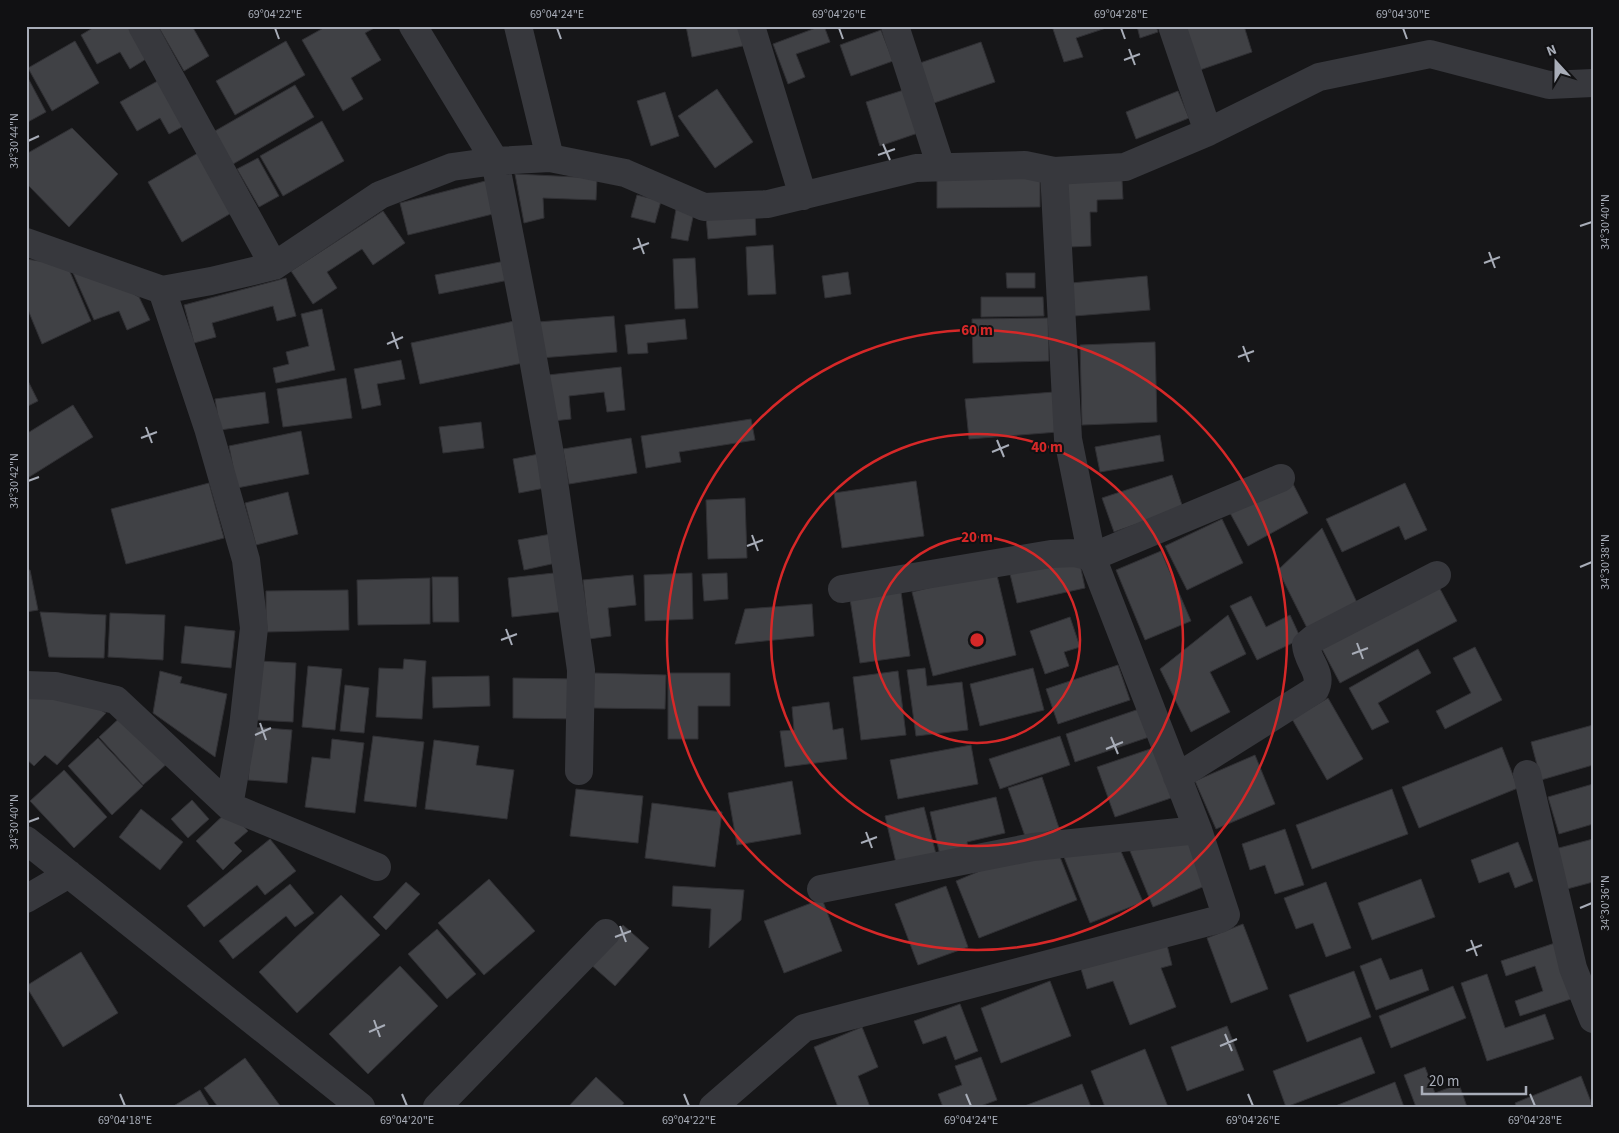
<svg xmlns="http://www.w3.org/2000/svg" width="1619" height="1133" viewBox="0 0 1619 1133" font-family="'Source Sans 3',sans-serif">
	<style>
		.building { fill: #404145; stroke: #303034 }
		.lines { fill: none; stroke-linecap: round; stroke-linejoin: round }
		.minor { stroke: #37383d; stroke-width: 28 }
		.ticks { fill: none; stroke: #a8adb8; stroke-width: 2 }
		.ring { fill: none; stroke: #d62828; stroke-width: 2.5 }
		.centre { fill: #d62828; stroke: #111113; stroke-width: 2.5 }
		.ring-label { font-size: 15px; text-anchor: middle; font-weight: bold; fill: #d62828; stroke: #111113; stroke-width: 4; stroke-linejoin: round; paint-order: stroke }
		.neatline { fill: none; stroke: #a8adb8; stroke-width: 2 }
		.ticks-label { font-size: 12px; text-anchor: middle; fill: #a8adb8 }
	</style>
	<rect width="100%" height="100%" fill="#161618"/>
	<!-- building -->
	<path class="building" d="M96 26H137L154 54 130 69 120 52 97 64 81 35Z
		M158 26H192L209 56 184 71Z
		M327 26H378L365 33 381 60 351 78 363 99 343 111 302 40Z
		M686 26H743L747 45 692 57Z
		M821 26H824L830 42 796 54 805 77 788 84 773 44Z
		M1052 26H1112L1076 38 1083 57 1064 62Z
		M1137 26H1156L1158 32 1140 38Z
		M1183 26H1244L1252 52 1194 72Z
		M881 30 893 61 851 76 840 45Z
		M75 41 99 83 52 111 28 68Z
		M286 41 305 75 235 115 216 81Z
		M981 42 995 82 934 103 920 63Z
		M28 78 46 112 26 123V79Z
		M163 78 189 123 169 134 160 118 137 131 120 102Z
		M295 85 314 117 228 167 208 135Z
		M717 89 753 142 715 168 678 116Z
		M907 89 921 132 880 146 866 102Z
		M1178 91 1189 118 1136 139 1126 112Z
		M665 92 679 136 651 146 637 101Z
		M322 121 344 161 283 196 260 156Z
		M72 128 118 174 69 227 26 183V154Z
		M198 153 233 212 182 242 148 182Z
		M258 158 279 196 259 207 237 169Z
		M515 174 597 178 596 200 543 198 544 218 524 223Z
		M1040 178V207L937 208V179Z
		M493 179 501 212 408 235 400 203Z
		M1122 180 1123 199 1097 200V212H1090L1091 246 1070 247 1067 183Z
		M637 195 661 201 655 223 631 217Z
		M676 209 694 212 688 241 671 238Z
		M383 211 405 243 373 265 362 249 327 272 337 288 313 304 291 271Z
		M755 213 756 235 708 239 706 217Z
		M773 245 776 294 748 295 746 247Z
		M695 258 698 308 675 309 673 259Z
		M26 259 67 265 91 321 42 344 26 305Z
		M510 260 514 279 439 294 435 275Z
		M69 264 108 280 139 297 150 320 127 330 119 311 94 320Z
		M848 272 851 294 825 298 822 276Z
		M1006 273H1035V288H1007Z
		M1147 276 1150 310 1074 316 1071 283Z
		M286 278 296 316 277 321 273 306 212 323 216 337 194 343 184 305Z
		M981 297H1043L1044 316 981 317Z
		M322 309 335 370 276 383 273 368 289 364 286 352 309 346 301 314Z
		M614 316 617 352 540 358 538 322Z
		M1048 318 1049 361 973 363 972 319Z
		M685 319 687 339 647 343 648 353 628 354 625 325Z
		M519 320 528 362 420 384 411 343Z
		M1155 342 1157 422 1082 425 1080 345Z
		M401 360 405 379 377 384 381 405 362 409 354 369Z
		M621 367 625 410 607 412 604 392 569 396 571 419 553 421 548 375Z
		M26 377 38 401 26 407Z
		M346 378 352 418 283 427 277 389Z
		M265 392 269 423 220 430 215 399Z
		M1054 392 1058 432 969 439 965 399Z
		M73 405 93 437 26 479V434Z
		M751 419 755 440 679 452 681 462 646 468 641 436Z
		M481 422 484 448 443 453 439 427Z
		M301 431 309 474 237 488 229 446Z
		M1160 435 1164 461 1100 472 1095 447Z
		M631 438 637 473 569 484 563 449Z
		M539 454 545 488 519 493 513 459Z
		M1172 475 1183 508 1114 532 1102 498Z
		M1291 480 1308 513 1248 546 1230 513Z
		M916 481 924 536 842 548 834 493Z
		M209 483 224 538 126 564 111 509Z
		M1405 483 1427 530 1405 540 1399 526 1342 552 1326 519Z
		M288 492 298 534 256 545 245 503Z
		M745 498 747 558 708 559 706 500Z
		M1222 519 1243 563 1187 590 1165 546Z
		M1322 528 1360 609 1310 634 1278 570Z
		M551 534 556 563 524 570 518 540Z
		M1161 551 1191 621 1145 640 1116 570Z
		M1079 559 1085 588 1017 603 1010 574Z
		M26 570H30L38 610 26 612Z
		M996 571 1016 655 933 676 912 592Z
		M563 572 567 611 512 617 508 578Z
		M692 573 693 619 645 621 644 575Z
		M727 573 728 599 704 601 702 574Z
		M633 575 636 605 608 608 611 636 589 639 583 580Z
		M432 577H458L459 622H433Z
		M430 578V624L358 625 357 580Z
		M1439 587 1457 621 1340 683 1322 649Z
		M348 590 349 630 266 632V591Z
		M901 592 910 656 860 663 850 599Z
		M1251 596 1266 627 1290 615 1301 639 1257 660 1230 606Z
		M812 604 814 636 735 644 745 609Z
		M40 612 106 615 104 658 49 657Z
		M110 613 165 615 163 660 108 657Z
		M1228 615 1246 654 1210 672 1230 712 1191 732 1160 669Z
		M1070 617 1080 647 1064 652 1069 666 1045 674 1030 631Z
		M185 626 235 631 231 668 181 663Z
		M1475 647 1502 700 1445 729 1436 711 1471 693 1453 658Z
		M1418 649 1431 673 1378 703 1389 722 1372 730 1349 688Z
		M404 659 426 661 422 719 376 717 379 668 403 669Z
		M259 661 296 663 293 722 256 720Z
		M1118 665 1130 700 1058 724 1046 689Z
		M308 666 342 669 335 730 302 727Z
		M925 668 927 686 962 682 968 730 916 736 907 670Z
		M1033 668 1044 710 980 726 970 684Z
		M160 671 182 677 180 683 227 694 215 757 153 713Z
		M898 671 906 735 861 740 853 677Z
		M594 673 666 675 665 709 593 708Z
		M668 673H730V706H698V739H668Z
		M489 676 490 706 433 708 432 677Z
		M513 678 577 679 576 719 513 718Z
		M345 685 369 688 364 733 340 731Z
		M26 692 90 704 106 713 57 765 45 755 34 766 26 759Z
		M1328 698 1363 759 1327 780 1292 719Z
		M829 702 833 730 843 728 847 759 785 767 780 731 794 730 792 707Z
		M1142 708 1152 736 1075 762 1066 734Z
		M125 713 169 762 143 785 99 737Z
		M1593 725V765L1541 780 1531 742Z
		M253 727 292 730 287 783 248 780Z
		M373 736 424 742 416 807 364 801Z
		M1060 736 1070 765 1000 789 989 759Z
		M98 738 143 786 112 815 68 766Z
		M332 739 364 743 355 813 305 807 312 757 330 759Z
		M434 740 479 746 476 765 514 770 507 819 425 809Z
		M971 745 978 784 898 799 890 760Z
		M1156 747 1174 797 1115 817 1097 767Z
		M1502 747 1518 788 1419 828 1402 787Z
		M1255 755 1275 804 1216 829 1195 781Z
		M64 770 107 817 74 848 30 801Z
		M1042 777 1059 828 1026 839 1008 788Z
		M792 781 801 834 737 845 728 793Z
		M1593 784V824L1559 834 1548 797Z
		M576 789 643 796 638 843 570 836Z
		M1392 789 1408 834 1312 869 1296 825Z
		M996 797 1005 833 967 842 970 858 942 864 930 812Z
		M192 800 209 819 188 838 171 819Z
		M652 803 722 812 715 867 645 858Z
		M924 807 937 858 897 867 885 816Z
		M141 809 183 842 160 870 119 837Z
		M229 810 248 831 234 843 242 851 223 870 196 841Z
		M1285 829 1304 885 1275 894 1265 865 1250 870 1242 844Z
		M270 839 296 871 265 895 257 885 204 927 187 906Z
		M1593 839V882L1567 889 1555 849Z
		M1193 842 1210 884 1153 907 1130 851 1149 844Z
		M1518 842 1533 881 1515 888 1509 872 1479 883 1471 860Z
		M1120 849 1143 902 1090 923 1062 852Z
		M1058 852 1077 900 979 938 956 881 982 870Z
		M489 879 535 931 484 975 438 923Z
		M1421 879 1435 917 1372 940 1358 903Z
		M406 882 420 894 386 930 373 917Z
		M1326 882 1351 948 1326 957 1313 923 1296 929 1284 898Z
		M290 884 314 913 295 927 286 916 233 959 219 941Z
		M673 886 744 890 741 920 709 948 711 909 672 906Z
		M946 886 968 947 918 965 895 904Z
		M341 895 380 935 297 1013 259 972Z
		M822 899 842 951 784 973 764 921Z
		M1243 924 1268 989 1231 1003 1207 938Z
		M623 925 649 948 615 986 589 963Z
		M437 929 476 974 447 999 408 954Z
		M1555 943 1574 998 1520 1016 1515 1001 1543 991 1535 966 1506 976 1501 961Z
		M1167 945 1172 965 1161 968 1176 1007 1130 1025 1113 981 1087 989 1081 969Z
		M81 952 118 1013 63 1047 26 986Z
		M1381 958 1390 980 1422 969 1429 990 1376 1010 1360 966Z
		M400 966 438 1006 368 1074 329 1034Z
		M1354 971 1371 1017 1307 1042 1289 995Z
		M1487 974 1505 1028 1545 1014 1554 1039 1487 1061 1461 983Z
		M1050 981 1071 1036 1001 1063 981 1008Z
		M1453 986 1466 1018 1391 1048 1379 1016Z
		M960 1004 978 1051 955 1060 946 1036 923 1044 914 1021Z
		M1227 1026 1244 1070 1187 1091 1171 1047Z
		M862 1027 878 1067 858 1076 870 1107H838L814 1047Z
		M1361 1037 1375 1073 1286 1107 1273 1071Z
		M1145 1049 1168 1107H1105L1091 1071Z
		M981 1057 997 1100 978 1107H943L938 1094 962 1085 955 1066Z
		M245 1058 281 1107H218L204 1088Z
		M1425 1067 1435 1093 1459 1084 1467 1107H1416L1404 1075Z
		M1581 1076 1593 1107H1517L1515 1103Z
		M596 1077 624 1103 621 1107H568Z
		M1395 1082 1404 1107H1333Z
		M1082 1084 1091 1107H1022Z
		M200 1090 210 1107H172Z"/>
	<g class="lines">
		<!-- minor -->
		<path class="minor" d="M142 26 274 266
			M413 26 495 161 526 319 551 460 581 670 579 771
			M518 26 550 158
			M751 26 803 196
			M895 26 941 167
			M1172 26 1208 132
			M26 242 162 290 211 281 274 266 380 195 452 167 495 161 550 158 625 173 704 207 768 204 916 168 1025 165 1054 171 1125 167 1208 132 1319 77 1430 54 1549 85 1593 83
			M162 290 208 428 246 560 254 628 243 727 229 806
			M842 589 1051 554 1075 553 1092 557 1281 478
			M26 685 55 686 116 700 229 806 377 867
			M1527 774 1573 968 1593 1019
			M1177 777 1315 690C1324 673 1307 662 1306 645L1313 639 1437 575
			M26 840 361 1107
			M821 889 1033 847 1198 830
			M26 899 69 874
			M437 1107 606 933
			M713 1107 804 1028 1220 919 1226 915 1198 830 1092 557 1068 439 1054 171"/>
	</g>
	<!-- ticks -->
	<path class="ticks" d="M275 28 279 39M557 28 561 39M839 28 843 39M1121 28 1125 39M1403 28 1407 39M1129 49 1135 65M1124 60 1140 54M28 141 39 136M883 144 890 160M878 155 895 149M1580 226 1592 222M638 238 644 254M633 249 649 243M1489 252 1495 268M1484 263 1500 257M392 332 398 349M387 344 403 337M1243 346 1249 362M1238 357 1254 351M146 427 152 443M141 438 157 432M997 440 1004 457M992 452 1009 445M28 481 39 477M752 535 758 551M747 546 763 540M1580 567 1592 562M506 629 512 645M501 640 517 634M1357 643 1363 659M1352 654 1368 648M260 723 266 740M255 735 271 728M1111 737 1118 754M1106 749 1123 742M28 822 39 818M866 832 872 848M861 843 877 837M1580 908 1592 903M620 926 626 942M615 937 631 931M1471 940 1477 956M1466 951 1482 945M374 1020 380 1037M369 1032 385 1025M1225 1034 1232 1051M1220 1046 1237 1039M120 1094 125 1106M402 1094 407 1106M684 1094 689 1106M966 1094 971 1106M1248 1094 1253 1106M1530 1094 1535 1106"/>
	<!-- distance rings -->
	<g class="ring">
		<circle cx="977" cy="640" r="103"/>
		<circle cx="977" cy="640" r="206"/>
		<circle cx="977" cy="640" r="310"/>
	</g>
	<circle cx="977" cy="640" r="8" class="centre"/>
	<g class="ring-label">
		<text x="977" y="335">60 m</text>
		<text x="1047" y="452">40 m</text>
		<text x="977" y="542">20 m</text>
	</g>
	<!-- border -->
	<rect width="1619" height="1133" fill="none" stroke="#111113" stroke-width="55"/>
	<!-- north arrow -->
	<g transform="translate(1556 62) rotate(339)" stroke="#111113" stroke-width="4" paint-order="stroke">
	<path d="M0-4L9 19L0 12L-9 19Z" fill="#a8adb8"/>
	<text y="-8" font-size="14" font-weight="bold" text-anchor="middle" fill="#a8adb8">N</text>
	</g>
	<!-- scale -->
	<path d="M1422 1086v8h104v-8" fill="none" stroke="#a8adb8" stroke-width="2.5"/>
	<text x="1429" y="1086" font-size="15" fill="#a8adb8" stroke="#111113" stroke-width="4" paint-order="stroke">20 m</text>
	<rect x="28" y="28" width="1564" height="1078" class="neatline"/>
	<g class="ticks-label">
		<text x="275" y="18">69°04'22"E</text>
		<text x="557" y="18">69°04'24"E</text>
		<text x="839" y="18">69°04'26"E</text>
		<text x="1121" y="18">69°04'28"E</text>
		<text x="1403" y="18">69°04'30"E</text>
		<text transform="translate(14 141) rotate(-90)" y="4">34°30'44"N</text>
		<text transform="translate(1605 222) rotate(-90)" y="4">34°30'40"N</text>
		<text transform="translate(14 481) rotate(-90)" y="4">34°30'42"N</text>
		<text transform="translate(1605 562) rotate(-90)" y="4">34°30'38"N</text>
		<text transform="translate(14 822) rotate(-90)" y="4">34°30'40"N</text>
		<text transform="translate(1605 903) rotate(-90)" y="4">34°30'36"N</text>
		<text x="125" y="1124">69°04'18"E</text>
		<text x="407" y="1124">69°04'20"E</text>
		<text x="689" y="1124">69°04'22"E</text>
		<text x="971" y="1124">69°04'24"E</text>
		<text x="1253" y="1124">69°04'26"E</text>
		<text x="1535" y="1124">69°04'28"E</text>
	</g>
</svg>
